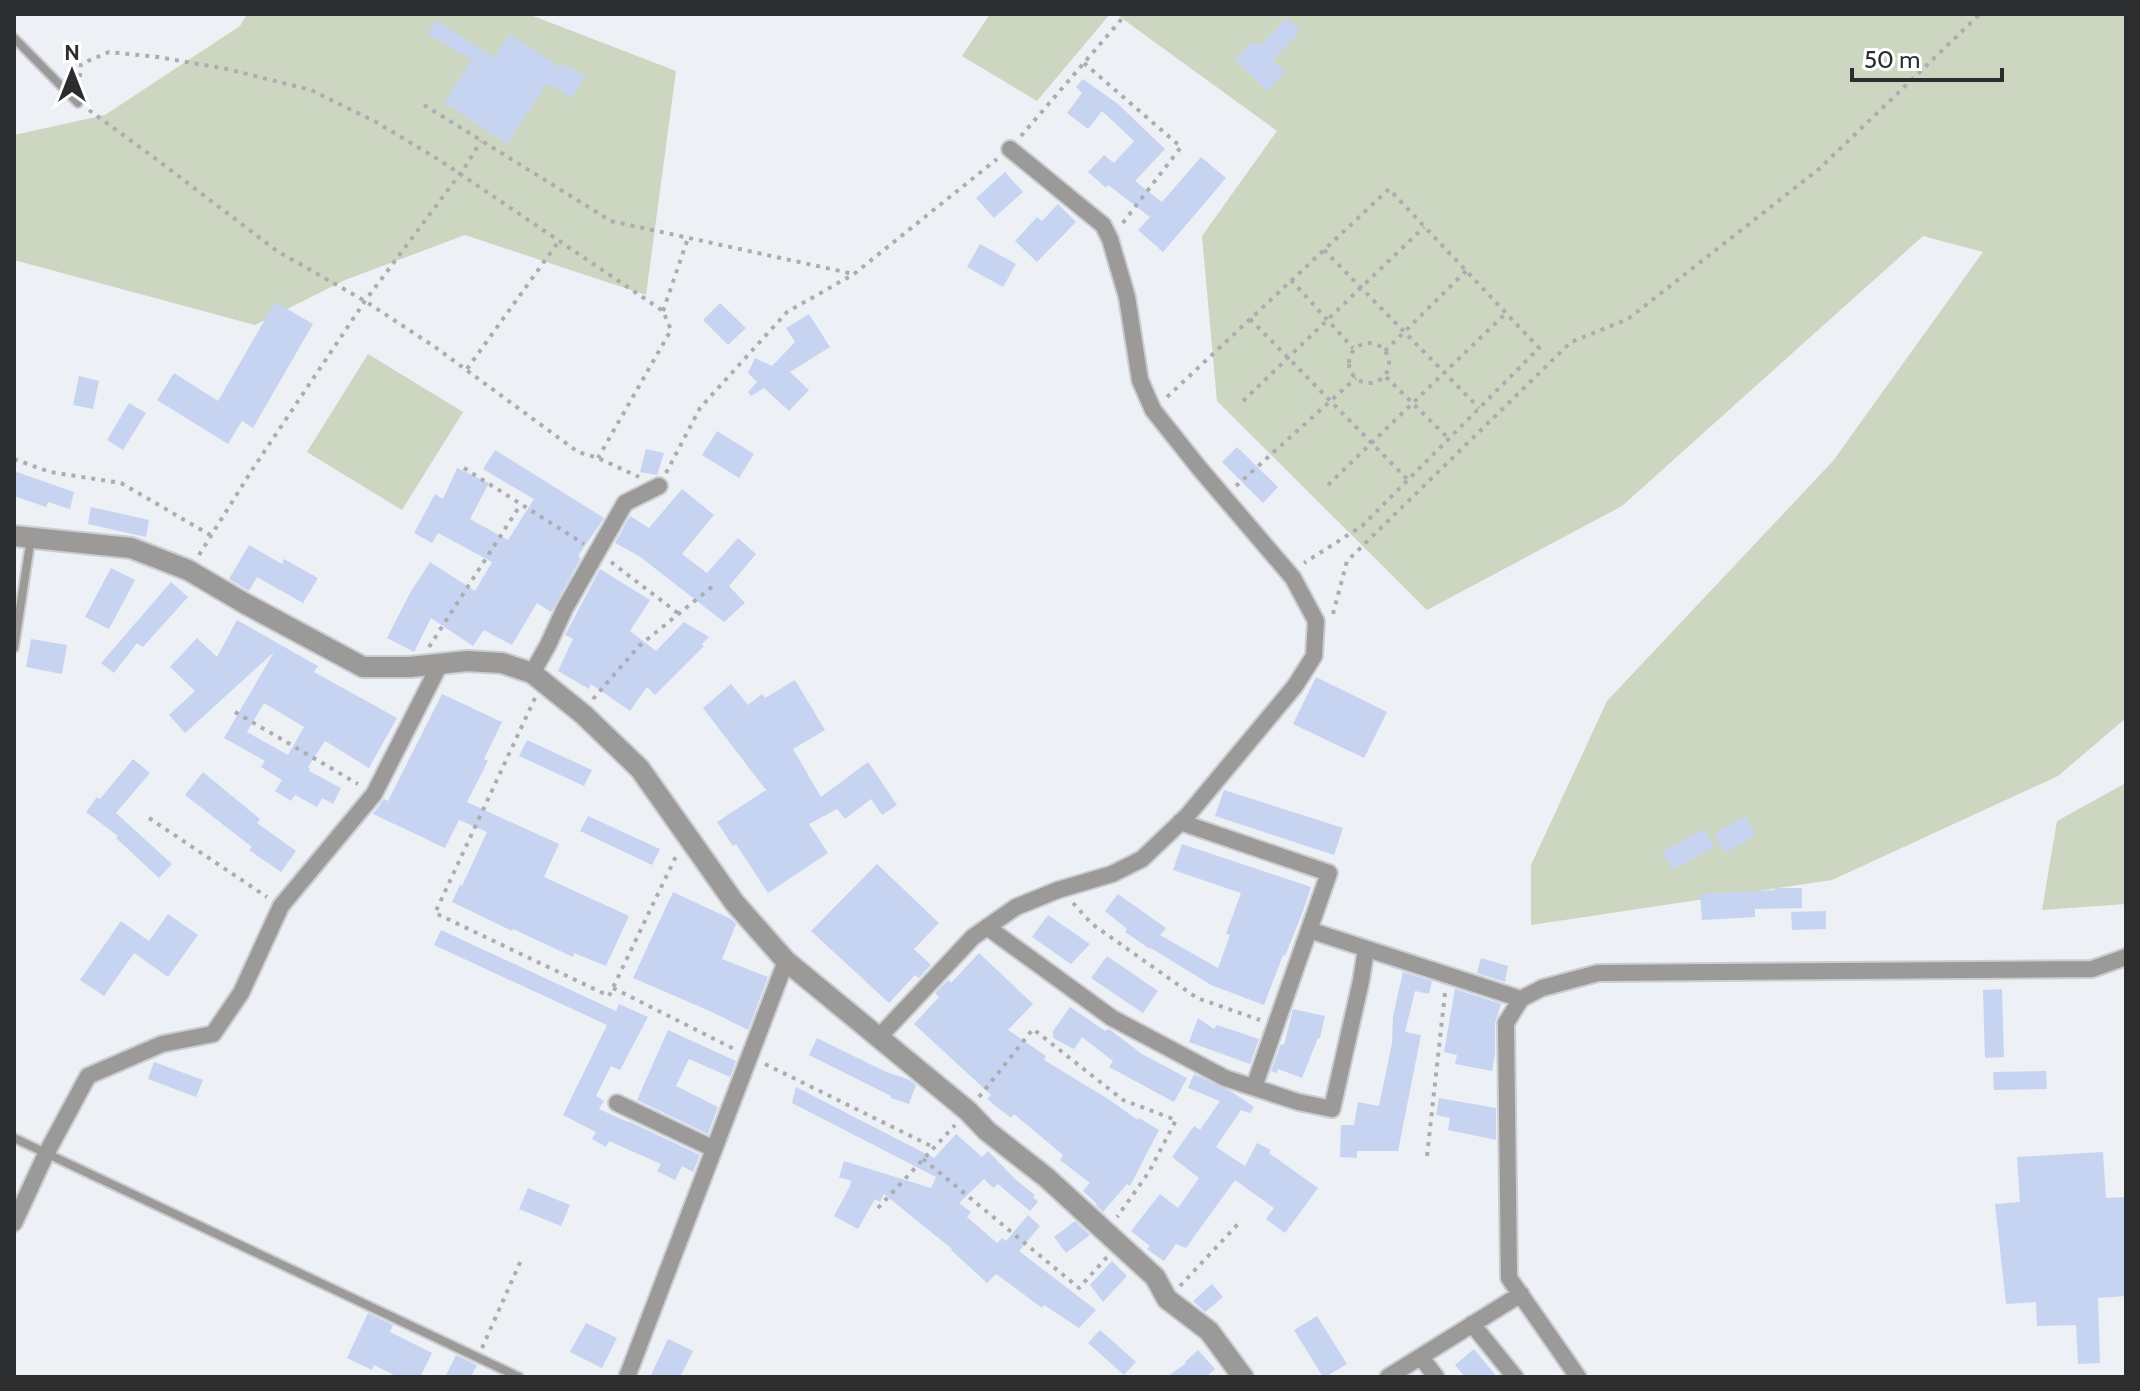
<svg xmlns="http://www.w3.org/2000/svg" width="2140" height="1391" viewBox="0 0 2140 1391" font-family="Cabin,sans-serif">
	<style>
		.green { fill: #ccd6c0 }
		.building { fill: #c6d4f2; fill-rule: evenodd }
		.lines { fill: none; stroke-linecap: round; stroke-linejoin: round }
		.service-casing { stroke: #cacdd1; stroke-width: 12 }
		.minor-casing { stroke: #cacdd1; stroke-width: 20 }
		.tertiary-casing { stroke: #cacdd1; stroke-width: 24 }
		.path { stroke: #abadb1; stroke-width: 4; stroke-dasharray: 4 6; stroke-linecap: butt }
		.service { stroke: #9c9a98; stroke-width: 8 }
		.minor { stroke: #9c9a98; stroke-width: 16 }
		.tertiary { stroke: #9c9a98; stroke-width: 20 }
	</style>
	<rect width="100%" height="100%" fill="#edf0f5"/>
	<!-- green -->
	<path class="green" d="M247 14H528L676 71 646 295 465 235 345 280 255 325 14 260V135L105 115 240 26Z
		M990 14H1110L1037 101 962 56Z
		M1116 14H2126V718L2058 776 1832 880 1531 925V865L1607 701 1833 461 1983 252 1923 236 1622 506 1427 610 1217 401 1202 236 1277 131Z
		M368 354 463 412 402 510 307 452Z
		M2126 783V904L2042 910 2057 821Z"/>
	<!-- building -->
	<path class="building" d="M1287 18 1300 31 1273 60 1286 72 1267 91 1235 60 1253 41 1259 46Z
		M435 20 494 57 510 34 561 68 563 64 585 76 572 98 547 83 507 144 444 102 472 60 428 34Z
		M1083 79 1118 104 1165 149 1135 181 1162 202 1201 157 1226 178 1163 252 1138 230 1150 217 1108 185 1106 188 1088 172 1104 155 1114 163 1134 141 1102 111 1088 129 1067 113 1082 93 1076 87Z
		M1005 172 1023 192 994 218 976 198Z
		M1058 204 1076 222 1037 262 1015 241 1037 217 1042 221Z
		M980 244 1016 264 1003 287 967 267Z
		M275 302 313 324 253 428 242 421 228 444 157 400 174 373 218 401Z
		M720 303 746 328 728 345 703 320Z
		M809 314 830 347 790 372 809 390 789 411 764 388 751 396 748 392 757 382 748 373 755 358 772 366 795 342 786 328Z
		M79 376 99 381 93 409 73 405Z
		M129 403 146 413 123 450 107 440Z
		M717 431 754 454 739 478 702 455Z
		M1237 447 1278 487 1263 503 1222 462Z
		M646 449 664 453 657 475 640 472Z
		M495 450 604 518 578 556 581 558 551 612 537 603 512 645 484 630 473 646 431 618 414 652 387 638 410 593 430 562 475 591 492 562 438 533 432 543 414 533 435 494 443 499 457 468 489 483 470 519 508 540 534 499 483 469Z
		M14 471 74 492 70 509 48 502 46 507 14 496Z
		M682 489 714 515 682 554 707 573 738 538 756 554 729 586 745 603 724 622 639 556 615 543 630 516 649 528Z
		M91 507 149 520 146 537 88 524Z
		M249 545 282 564 284 559 318 578 303 603 257 577 249 591 229 579Z
		M111 568 135 580 109 629 85 617Z
		M600 569 650 600 630 631 656 651 684 622 709 637 702 644 704 646 655 695 647 687 630 711 591 684 589 689 558 671 573 639 565 635Z
		M171 582 188 597 143 647 137 643 114 673 101 663Z
		M237 620 318 666 314 672 397 718 369 768 325 741 308 767 310 769 309 771 341 788 333 804 322 798 317 807 295 795 291 801 275 791 282 780 261 767 265 761 224 738 274 652 185 733 169 715 195 691 170 667 197 638 217 657ZM264 703 304 727 288 755 247 732Z
		M31 639 67 645 62 674 26 667Z
		M1316 677 1387 712 1364 758 1293 724Z
		M795 680 825 730 793 749 821 797 868 762 897 805 882 815 871 799 845 819 837 809 809 824 828 853 768 893 736 844 733 846 717 822 766 790 703 708 731 684 748 705 762 694 765 698Z
		M442 694 502 722 484 759 488 761 467 802 559 844 544 877 629 916 606 966 574 953 573 957 513 929 512 931 452 902 460 885 462 886 487 832 459 820 445 848 373 814 384 799 388 801Z
		M527 740 592 770 584 786 519 756Z
		M133 759 150 773 116 813 172 864 159 878 116 838 118 836 86 812 97 797 100 799Z
		M203 772 260 819 257 823 296 851 281 872 249 850 252 847 185 795Z
		M1224 790 1343 828 1334 855 1215 816Z
		M588 816 660 849 652 865 580 831Z
		M1745 816 1756 835 1725 853 1714 834Z
		M1704 829 1714 847 1673 870 1663 852Z
		M1182 844 1311 887 1303 911 1285 956 1283 955 1264 1005 1211 985 1151 948 1150 949 1125 932 1127 929 1105 911 1118 894 1166 928 1160 935 1218 968 1230 935 1226 934 1241 893 1173 870Z
		M877 864 939 923 914 949 931 965 919 978 915 975 889 1003 811 931Z
		M1775 888H1802V908L1755 909V917L1702 920 1700 894 1775 890Z
		M673 892 731 919 736 924 722 959 768 977 748 1030 712 1012 633 978Z
		M1826 911V929L1792 930 1791 912Z
		M168 914 198 935 168 977 134 953 104 996 80 980 121 921 149 941Z
		M1048 915 1090 944 1071 964 1032 937Z
		M441 930 616 1011 619 1004 648 1017 620 1070 611 1066 596 1096 604 1101 599 1109 628 1122V1121L700 1155 693 1172 682 1166 675 1180 657 1171 661 1164 609 1141 606 1147 592 1139 596 1132 563 1115 607 1025 434 945Z
		M979 953 1033 1004 1008 1030 1046 1056 1044 1060 1108 1099 1138 1120 1139 1118 1159 1130 1130 1186 1127 1184 1103 1212 1096 1205 1097 1204 1083 1191 1090 1183 1060 1160 1063 1155 1014 1114 1011 1118 987 1099 991 1095 914 1024 939 997 935 993 948 980 951 983Z
		M1107 956 1158 991 1143 1013 1091 978Z
		M1481 958 1508 966 1505 982 1477 973Z
		M1403 972 1432 981 1429 994 1415 991 1405 1032 1421 1035 1398 1151H1357V1158L1340 1157 1341 1125H1354L1358 1102 1379 1106 1392 1043 1393 1016Z
		M1455 989 1501 1004 1495 1023V1054L1492 1071 1455 1064 1457 1055 1444 1052Z
		M2002 989 2004 1057 1985 1058 1983 990Z
		M1070 1007 1105 1031 1109 1029 1142 1054 1187 1078 1174 1102 1109 1067 1113 1061 1082 1037 1074 1049 1053 1038V1031Z
		M1293 1009 1325 1016 1320 1038H1318L1302 1078 1278 1069 1277 1073 1271 1071 1281 1044 1284 1045Z
		M1198 1018 1214 1029 1217 1025 1259 1039 1250 1064 1189 1042Z
		M668 1030 736 1061 730 1077 689 1059 676 1086 718 1107 708 1134 637 1100Z
		M817 1038 884 1071 910 1080 916 1085 909 1104 891 1098V1096L809 1055Z
		M154 1062 203 1080 196 1097 148 1079Z
		M2046 1071 2047 1089 1994 1090 1993 1072Z
		M1194 1074 1232 1092 1254 1107 1250 1113 1241 1110 1216 1147 1245 1166 1257 1143 1271 1150 1269 1153 1318 1188 1285 1233 1266 1219 1274 1208 1235 1180 1186 1248 1176 1244 1164 1261 1147 1249 1150 1246 1131 1231 1160 1194 1178 1208 1199 1178 1172 1157 1194 1126 1200 1130 1220 1101 1188 1088Z
		M796 1087 934 1158 956 1134 982 1157 988 1151 1016 1180 1035 1195 1033 1197 1038 1202 1030 1211 998 1184 993 1188 984 1179 959 1203 971 1212 967 1217 997 1243 1002 1238 1006 1241 1028 1215 1040 1226 1019 1251 1096 1310 1079 1328 1044 1305 1042 1308 996 1274 987 1283 951 1250 952 1249 884 1194 880 1202 875 1199 858 1229 834 1216 850 1186 851 1181 839 1177 844 1161 931 1188 936 1177 792 1103Z
		M1439 1098 1496 1108V1140L1448 1130 1450 1118 1436 1115Z
		M2103 1152 2106 1198 2126 1197V1296L2098 1298 2100 1363 2078 1364 2076 1325 2037 1326 2036 1302 2006 1304 1995 1204 2020 1202 2017 1157Z
		M528 1188 570 1205 561 1226 519 1209Z
		M1075 1221 1090 1235 1066 1253 1054 1237Z
		M1112 1261 1127 1276 1103 1302 1090 1285Z
		M1212 1284 1223 1297 1205 1312 1193 1301Z
		M368 1313 393 1325 390 1332 432 1353 420 1377H398L374 1365 372 1370 347 1358Z
		M1317 1316 1347 1364 1325 1377H1323L1294 1330Z
		M586 1323 617 1338 602 1368 570 1352Z
		M1100 1330 1136 1362 1124 1375 1088 1343Z
		M668 1339 693 1351 680 1377H650Z
		M1474 1349 1497 1377H1465L1455 1365Z
		M1198 1350 1215 1369 1206 1377H1167L1186 1363 1185 1362Z
		M456 1355 477 1365 471 1377H445Z"/>
	<g class="lines">
		<defs>
			<path id="service" d="M14 38 78 103
				M14 648 31 538
				M14 1138 519 1377"/>
			<path id="minor" d="M532 673 548 645 565 608 625 503 659 486
				M1180 822 1329 873 1254 1087
				M987 927 1112 1018 1225 1078 1298 1102 1332 1109 1361 981 1366 949
				M1309 930 1521 999
				M880 1036 973 937 1016 907 1058 890 1112 874 1142 859 1187 816 1295 686 1314 656 1316 621 1293 578 1200 469 1153 410 1140 380 1127 297 1110 239 1103 225 1010 149
				M617 1103 714 1149
				M14 1223 46 1154 88 1076 162 1044 213 1034 241 993 281 906 374 794 441 662
				M1472 1324 1515 1377
				M1421 1357 1436 1377
				M627 1377 786 961
				M1388 1377 1521 1294
				M1578 1377 1509 1278 1506 1023 1521 999 1542 988 1598 973 2092 969 2126 957"/>
			<path id="tertiary" d="M14 536 131 548 188 570 244 603 363 667H410L467 661 502 663 532 673 584 715 640 769 734 902 786 961 968 1111 987 1131 1047 1178 1155 1277 1167 1299 1209 1331 1243 1377"/>
		</defs>
		<!-- service casing -->
		<use href="#service" class="service-casing"/>
		<!-- minor casing -->
		<use href="#minor" class="minor-casing"/>
		<!-- tertiary casing -->
		<use href="#tertiary" class="tertiary-casing"/>
		<!-- path -->
		<path class="path" d="M1084 63 1181 147 1122 224
			M79 87 81 64 109 52 158 57 227 69 311 90 376 122 441 161 663 311 671 330 598 458
			M424 105 611 221 854 274
			M89 110 156 159 277 251 365 301 435 347 578 452 598 458 639 477
			M1021 136 1126 14
			M1324 250 1479 408
			M1291 280 1353 348
			M663 311 688 238
			M1250 319 1408 480
			M1349 363a20 20 0 1 1 40 0a20 20 0 1 1-40 0Z
			M1385 351 1466 271
			M467 369 559 241
			M1386 377 1449 439
			M1167 397 1389 189 1539 348 1362 526 1304 563
			M1243 401 1424 227
			M14 459 50 472 121 483 212 536
			M464 468 584 544
			M666 473 700 408 787 312 854 274 997 159
			M1328 485 1506 313
			M1236 486 1356 378
			M199 555 252 470 365 301 465 167 481 141
			M611 562 679 614
			M1333 614 1347 561 1571 342 1628 319 1819 169 1980 14
			M429 647 521 504
			M535 698 435 913 609 996 677 854
			M593 699 639 646 713 586
			M235 712 358 784
			M149 818 267 897
			M1073 903 1092 924 1197 998 1260 1020
			M613 988 736 1050
			M765 1064 933 1147
			M979 1097 1033 1029 1123 1100 1176 1120 1149 1172 1117 1217
			M1427 1156 1445 993
			M923 1159 1079 1288 1108 1256
			M878 1208 955 1125
			M1180 1286 1238 1224
			M482 1348 522 1258"/>
		<!-- service -->
		<use href="#service" class="service"/>
		<!-- minor -->
		<use href="#minor" class="minor"/>
		<!-- tertiary -->
		<use href="#tertiary" class="tertiary"/>
	</g>
	<!-- border -->
	<rect width="2140" height="1391" fill="none" stroke="#2c2d2f" stroke-width="32"/>
	<!-- north arrow -->
	<g transform="translate(72 72)" stroke="#ffffff" stroke-width="6" paint-order="stroke">
	<path d="M0-6L14 30L0 20L-14 30Z" fill="#2c2d2f"/>
	<text y="-12" font-size="22" font-weight="bold" text-anchor="middle" fill="#2c2d2f">N</text>
	</g>
	<!-- scale -->
	<path d="M1852 68v12h150v-12" fill="none" stroke="#2c2d2f" stroke-width="4"/>
	<text x="1864" y="68" font-size="24" fill="#2c2d2f" stroke="#ffffff" stroke-width="6" paint-order="stroke">50 m</text>
</svg>
